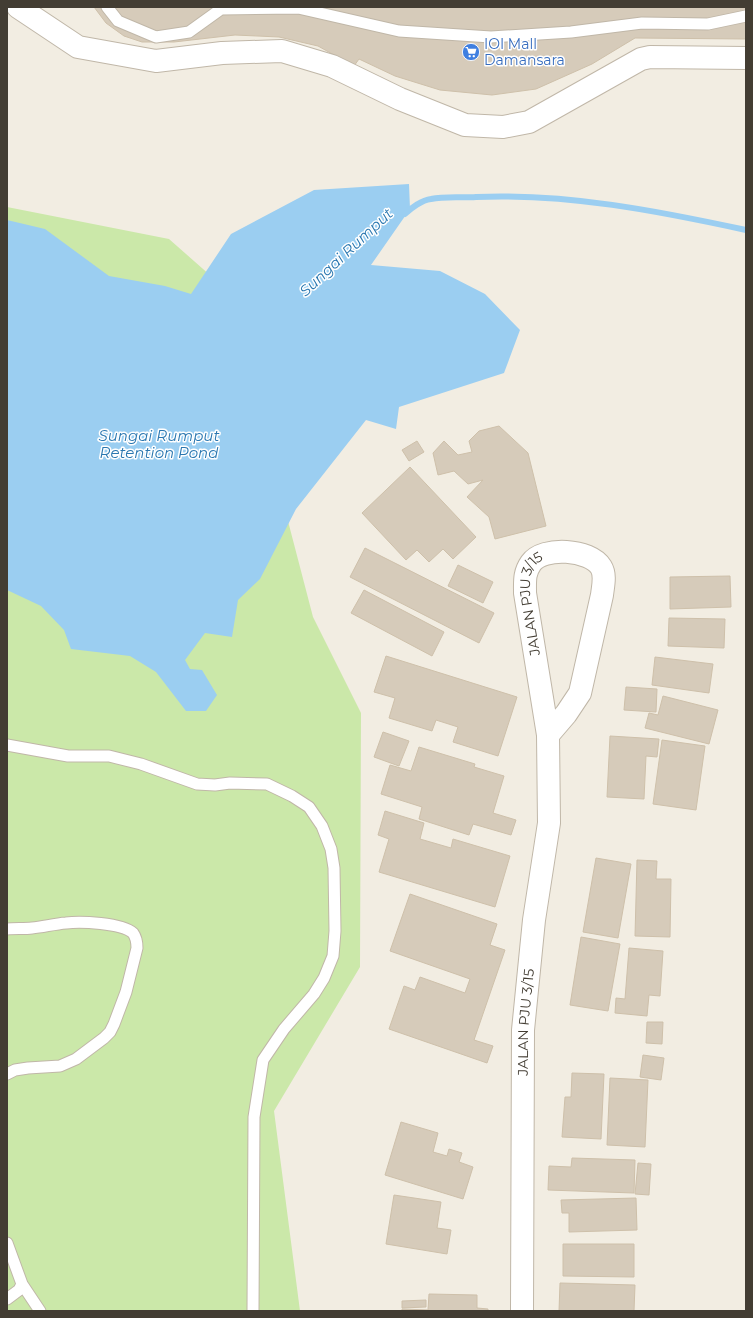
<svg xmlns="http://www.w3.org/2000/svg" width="753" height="1318" viewBox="0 0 753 1318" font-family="Montserrat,sans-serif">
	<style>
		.green { fill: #cbe8a9 }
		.water { fill: #9bcef1 }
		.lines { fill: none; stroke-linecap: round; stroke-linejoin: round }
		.stream { stroke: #9bcef1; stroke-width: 6 }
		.building { fill: #d6cbba; stroke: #cec0aa }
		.lane-casing { stroke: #c0b7a8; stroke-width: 13 }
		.street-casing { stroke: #c0b7a8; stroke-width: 24 }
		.lane { stroke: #fff; stroke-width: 11 }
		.street { stroke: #fff; stroke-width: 22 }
		.labels { text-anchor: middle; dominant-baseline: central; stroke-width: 3; stroke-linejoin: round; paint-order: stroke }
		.shop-label { font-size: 14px; fill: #366cbe; stroke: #fff; text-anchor: start }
		.street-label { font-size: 14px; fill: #433d33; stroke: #fff }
		.water-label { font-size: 15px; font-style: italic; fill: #2a77b0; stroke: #fff }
	</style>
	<rect width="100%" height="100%" fill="#f2ede2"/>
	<!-- green -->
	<path class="green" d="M7 207 169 239 228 291 313 617 361 713 360 967 274 1111 300 1311H7Z"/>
	<!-- water -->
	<path class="water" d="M409 184 410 209 371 265 440 271 485 294 520 330 504 373 399 407 396 429 366 420 296 509 260 579 238 600 232 637 205 633 185 660 190 669 202 670 217 695 206 711H186L156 672 130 656 71 649 64 630 41 606 7 590V220L45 229 109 276 165 286 191 294 231 234 314 190Z"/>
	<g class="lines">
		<!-- stream -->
		<path class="stream" d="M405 214C411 208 422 200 431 199 445 196 461 198 476 197 567 193 658 211 746 230"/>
	</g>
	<!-- building -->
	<path class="building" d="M94 7H746V39L635 38 592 64 536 89 492 95 440 90 395 76 359 59 354 66 318 46 279 37 235 35 174 42H142L124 36 106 23Z
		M499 426 528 453 546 526 495 539 489 517 467 497 483 480 468 484 454 471 438 475 433 453 444 441 458 455 472 452 469 441 479 431Z
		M417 441 424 452 409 461 402 450Z
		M410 467 476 537 453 559 443 549 429 562 417 550 406 560 362 513Z
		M365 548 494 613 479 643 350 577Z
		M458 565 493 582 483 603 448 586Z
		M730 576 731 607 670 609V577Z
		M364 590 444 632 432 656 351 613Z
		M669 618 725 619 724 648 668 646Z
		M386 656 517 697 498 756 453 742 458 727 436 720 432 731 389 718 395 698 374 692Z
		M655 657 713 664 709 693 652 685Z
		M626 687 657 689 656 712 624 710Z
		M663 696 718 710 709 744 645 728 649 713 658 715Z
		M383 732 409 741 399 766 374 757Z
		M610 736 659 739 657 757 646 756 644 799 607 797Z
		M662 740 705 746 696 810 653 804Z
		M419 747 475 764 474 767 504 776 493 813 516 820 511 835 473 824 469 835 419 819 422 807 381 794 390 765 411 771Z
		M385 811 424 823 420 839 451 848 453 839 510 856 495 907 379 872 389 839 378 835Z
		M596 858 631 864 618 938 583 932Z
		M637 860 657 861 656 879H671L670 937 635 936Z
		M410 894 497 924 490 945 505 950 474 1040 493 1046 487 1063 389 1029 404 986 415 990 420 977 465 993 470 979 390 951Z
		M581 937 620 944 608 1011 570 1005Z
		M629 948 663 951 660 996 649 995 647 1016 615 1013 616 998 625 999Z
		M647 1022H663L662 1044 646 1043Z
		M643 1055 664 1058 661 1080 640 1077Z
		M572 1073 604 1074 601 1139 562 1137 565 1097H571Z
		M610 1078 648 1080 645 1147 607 1145Z
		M401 1122 438 1133 433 1152 447 1156 449 1149 462 1153 459 1162 473 1167 463 1199 385 1175Z
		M572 1158 635 1160 634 1193 548 1190 549 1166 571 1167Z
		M638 1163 651 1164 649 1195 635 1194Z
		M394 1195 441 1202 437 1228 451 1230 447 1254 386 1244Z
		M636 1198 637 1230 569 1232V1213H562L561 1200Z
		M563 1244H634V1277L563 1276Z
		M560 1283 635 1285 634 1311H559Z
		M429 1294 477 1295V1308L488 1309V1311H402V1309L428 1310Z
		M426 1300V1307L402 1308V1301Z"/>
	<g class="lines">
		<defs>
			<path id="lane" d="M107 7 118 21 156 37 189 32 221 9 298 8 399 31 491 37 571 32 642 23 708 24 746 16
				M7 745 68 756H109L141 764 197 784 215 785 230 783 267 784 292 796 309 807 322 826 331 849 334 868 335 931 333 956 324 978 314 994 284 1029 263 1060 254 1117 253 1311
				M7 929C15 928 24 929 32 928 43 927 54 924 66 923 80 921 122 923 133 933 136 937 137 943 137 948L126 992 114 1024 110 1032 104 1038 76 1059 60 1066 28 1068 15 1070 7 1074
				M7 1243 22 1284 40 1311
				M7 1299 19 1290 22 1284"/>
			<g id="street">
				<path d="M18 7 78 47 156 61 222 53 282 51 332 66 400 99 465 125 503 127 529 122 641 59 650 57 746 58"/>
				<path id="s1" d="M522 1311 523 1030 534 920 549 823 548 735 525 593C525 581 524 573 531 563 543 546 590 549 601 567 606 575 603 586 602 595L580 693 566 714 548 735"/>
			</g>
		</defs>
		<!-- lane casing -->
		<use href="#lane" class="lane-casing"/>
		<!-- street casing -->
		<use href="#street" class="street-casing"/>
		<!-- lane -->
		<use href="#lane" class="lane"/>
		<!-- street -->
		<use href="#street" class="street"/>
	</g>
	<!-- icons -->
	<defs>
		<symbol id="supermarket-disc" viewBox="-11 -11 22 22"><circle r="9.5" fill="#3f7fe0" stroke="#fff"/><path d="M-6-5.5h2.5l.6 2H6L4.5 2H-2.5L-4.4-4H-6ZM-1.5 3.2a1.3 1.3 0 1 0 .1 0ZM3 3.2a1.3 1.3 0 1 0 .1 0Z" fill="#fff"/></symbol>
	</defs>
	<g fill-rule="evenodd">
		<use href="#supermarket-disc" x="461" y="42" width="20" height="20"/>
	</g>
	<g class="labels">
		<!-- shop labels -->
		<g class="shop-label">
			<text x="484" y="44">IOI Mall<tspan x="484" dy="16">Damansara</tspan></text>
		</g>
		<!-- street labels -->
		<g class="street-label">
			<text stroke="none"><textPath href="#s1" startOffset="712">JALAN PJU 3/15</textPath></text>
			<text stroke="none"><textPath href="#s1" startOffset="289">JALAN PJU 3/15</textPath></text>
		</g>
		<!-- water labels -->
		<g class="water-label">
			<text transform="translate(346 252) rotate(-43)">Sungai Rumput</text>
			<text x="159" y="435">Sungai Rumput<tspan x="159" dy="17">Retention Pond</tspan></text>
		</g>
	</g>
	<!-- border -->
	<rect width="753" height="1318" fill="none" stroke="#433d33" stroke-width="16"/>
</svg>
